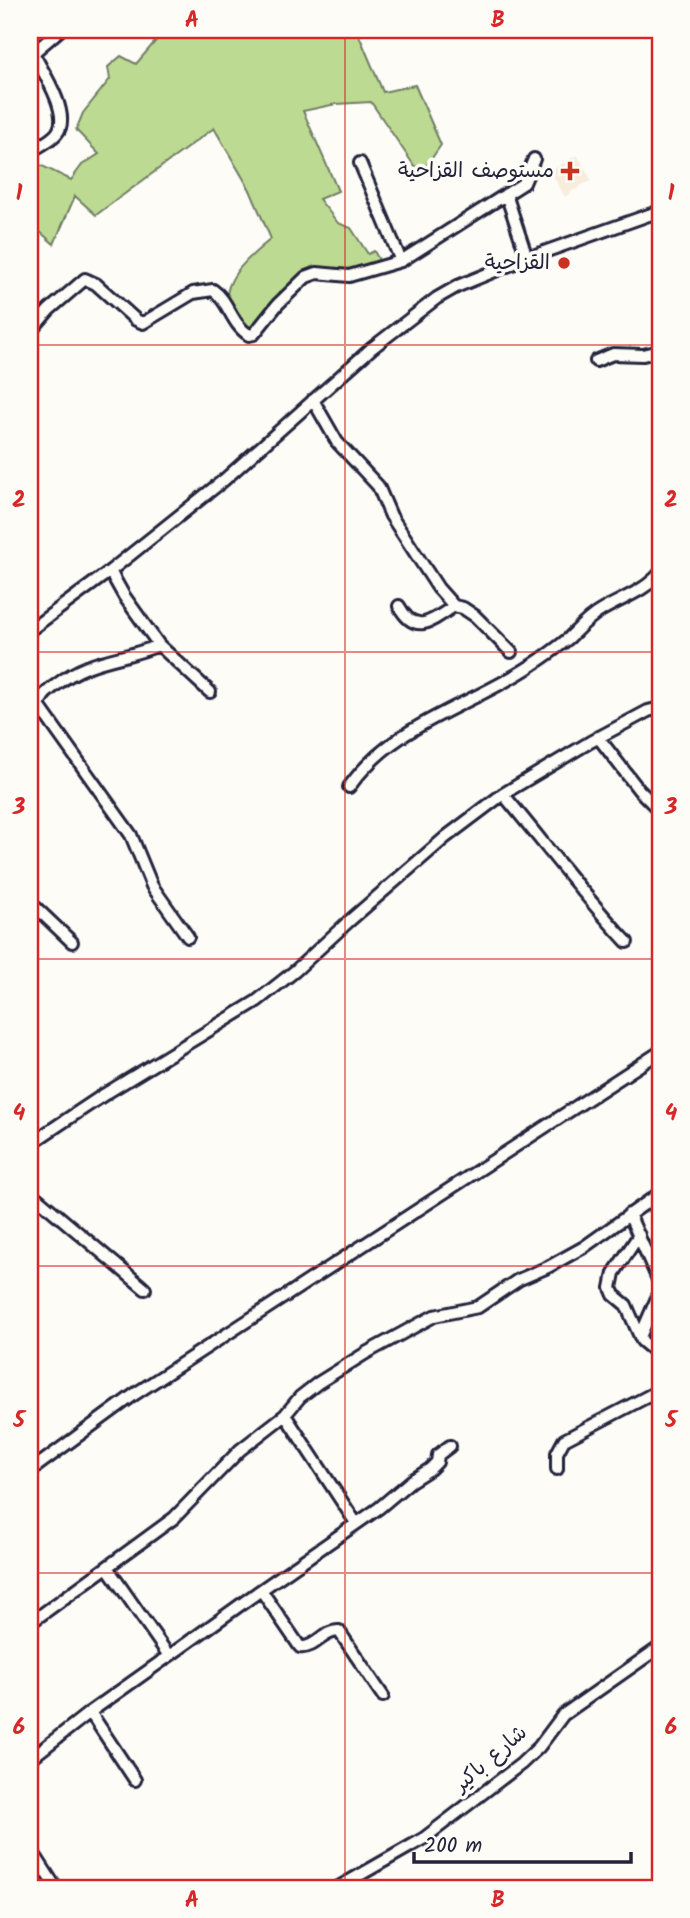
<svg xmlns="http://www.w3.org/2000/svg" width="690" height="1918" viewBox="0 0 690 1918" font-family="Kalam,'Playpen Sans Arabic',sans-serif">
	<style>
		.built { fill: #f8ecdc }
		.green { fill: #bdda92; stroke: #707e66; stroke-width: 2 }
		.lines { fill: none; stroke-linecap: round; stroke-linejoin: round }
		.minor-casing { stroke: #22223b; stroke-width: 16 }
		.minor { stroke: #fdfcf7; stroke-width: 10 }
		.grid { fill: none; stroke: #d62828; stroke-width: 2; stroke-opacity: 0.55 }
		.poi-dot { fill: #c8321e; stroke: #fdfcf7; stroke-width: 2.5 }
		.labels { text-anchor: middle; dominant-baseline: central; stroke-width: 7; stroke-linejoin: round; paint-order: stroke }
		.poi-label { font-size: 21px; fill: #22223b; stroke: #fdfcf7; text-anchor: end }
		.street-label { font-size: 21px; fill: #22223b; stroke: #fdfcf7 }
		.neatline { fill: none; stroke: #d62828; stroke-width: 2.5 }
		.grid-label { font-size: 23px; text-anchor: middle; font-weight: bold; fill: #d62828 }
	</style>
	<rect width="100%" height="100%" fill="#fdfcf7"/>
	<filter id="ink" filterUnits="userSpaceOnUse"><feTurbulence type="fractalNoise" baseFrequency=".0143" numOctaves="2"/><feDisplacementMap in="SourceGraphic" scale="14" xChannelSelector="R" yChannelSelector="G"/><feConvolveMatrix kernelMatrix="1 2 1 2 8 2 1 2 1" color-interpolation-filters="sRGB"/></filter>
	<g filter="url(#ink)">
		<!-- built -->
		<path class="built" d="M577 155 592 181 581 185 576 190 575 189 565 197 550 171Z"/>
		<!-- green -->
		<path class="green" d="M165 30H354L358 33 383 92 415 85 441 145 427 165 415 167 371 102 336 104 303 111 338 191 319 199 338 223 351 228 368 254 374 251 383 267 359 279 357 274H327L298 282 254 334C248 329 236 323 232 316 213 285 250 256 271 239L250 190 214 128 96 215 75 196 54 244 30 223V160L71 180 82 165 99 154 76 130 83 113 110 79 108 67 121 56 136 64Z"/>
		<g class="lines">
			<defs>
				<path id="minor" d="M30 152C38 146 51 141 57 133 72 115 42 70 33 53L60 30
					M360 163 401 261
					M506 194 527 258
					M30 332 49 310 85 279 96 284 136 320 143 323 193 293 213 290C229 301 231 324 249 335L254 334 278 304 306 277 317 273 349 276 401 261 524 183 534 159
					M596 361 613 354 643 355 660 351
					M313 400 337 442 378 486 391 516 438 588 454 606 463 608 475 616 511 652
					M110 571 124 596 159 645 210 692
					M399 606C415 636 432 621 454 606
					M30 630 110 571 224 480 372 348 437 298 458 286 527 258 660 211
					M159 645C121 661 92 657 56 685 48 691 41 696 39 706L131 835 152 886 188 937
					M598 737 639 790 660 811
					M349 787C394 724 463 709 526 669 540 660 556 649 569 638 579 628 589 617 602 610 622 598 645 591 660 573
					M503 794C545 844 583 895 627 942
					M30 902 72 942
					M30 1144 105 1094 257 1001 295 971 348 922 446 837 503 794 590 742 648 711 660 708
					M30 1192 145 1289
					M629 1214 660 1284
					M639 1235 614 1273 611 1288 614 1295 626 1305 642 1341 660 1356
					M640 1337 660 1291
					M285 1415 356 1523
					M557 1469V1453L564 1440 660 1390
					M30 1471 135 1394 660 1052
					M107 1567 174 1518 240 1450 285 1415 300 1397 318 1383 366 1353 434 1316 478 1307 518 1280 548 1267 584 1247 660 1193
					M261 1590 379 1508 411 1481 430 1469 437 1462 438 1455 450 1446
					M30 1623 107 1567 169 1656 90 1712
					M169 1656 261 1590 300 1647C315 1649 324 1630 339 1631L383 1696
					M30 1759 90 1712 135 1780
					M36 1857 56 1888
					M337 1888 423 1839 521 1764 539 1747 563 1715 660 1647"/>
			</defs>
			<!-- minor casing -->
			<use href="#minor" class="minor-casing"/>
			<!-- minor -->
			<use href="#minor" class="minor"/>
		</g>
	</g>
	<!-- grid -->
	<path class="grid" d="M345 30V1888M30 345H660M30 652H660M30 959H660M30 1266H660M30 1573H660"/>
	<!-- markers -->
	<g class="poi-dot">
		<path d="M566.5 160.5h7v7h7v7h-7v7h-7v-7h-7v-7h7z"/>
		<circle cx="564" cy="263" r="7"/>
	</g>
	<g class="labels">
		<!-- poi labels -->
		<g class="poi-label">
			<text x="554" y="171">مستوصف القزاحية</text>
			<text x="550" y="263">القزاحية</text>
		</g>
		<!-- street labels -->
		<g class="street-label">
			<text transform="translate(491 1759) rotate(-41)">شارع باكير</text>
		</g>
	</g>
	<!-- margin -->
	<rect width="690" height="1918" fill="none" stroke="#fdfcf7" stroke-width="77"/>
	<!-- scale -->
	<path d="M414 1852v10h217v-10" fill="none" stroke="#22223b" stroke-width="3.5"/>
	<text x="424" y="1852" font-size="21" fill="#22223b" stroke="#fdfcf7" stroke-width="5" paint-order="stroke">200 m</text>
	<rect x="38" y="38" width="614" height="1842" class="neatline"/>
	<g class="grid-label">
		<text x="192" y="27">A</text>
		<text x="498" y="27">B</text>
		<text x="19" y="200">1</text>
		<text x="671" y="200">1</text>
		<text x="19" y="507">2</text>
		<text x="671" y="507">2</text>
		<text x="19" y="814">3</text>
		<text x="671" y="814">3</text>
		<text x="19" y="1120">4</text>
		<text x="671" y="1120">4</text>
		<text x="19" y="1427">5</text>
		<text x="671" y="1427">5</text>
		<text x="19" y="1734">6</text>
		<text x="671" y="1734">6</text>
		<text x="192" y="1907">A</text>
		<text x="498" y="1907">B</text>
	</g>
</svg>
